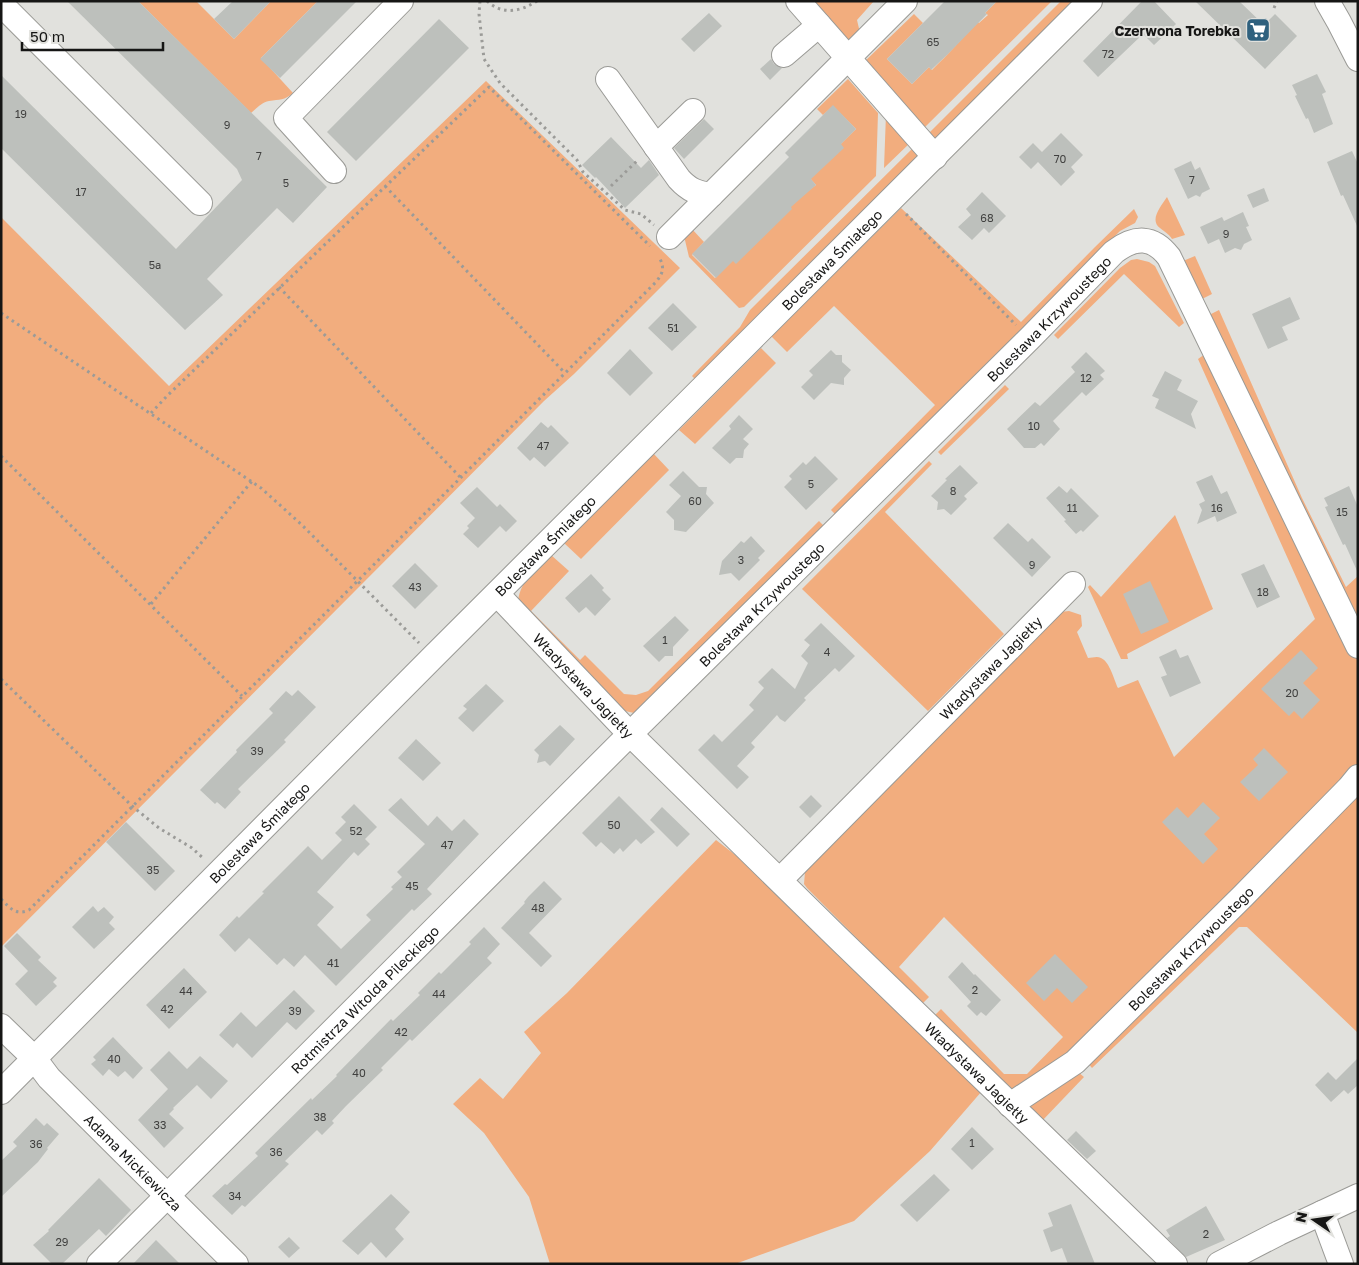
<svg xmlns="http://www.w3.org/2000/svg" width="1359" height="1265" viewBox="0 0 1359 1265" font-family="'Golos Text',sans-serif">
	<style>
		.green { fill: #f2ad7e }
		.building { fill: #bdc0bc }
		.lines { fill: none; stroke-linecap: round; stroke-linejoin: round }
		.minor-casing { stroke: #9a9a96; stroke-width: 26 }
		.path { stroke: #9b9b98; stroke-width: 3; stroke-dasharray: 2.5 4; stroke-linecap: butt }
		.minor { stroke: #fff; stroke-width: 24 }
		.labels { text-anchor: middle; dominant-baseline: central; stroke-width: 4; stroke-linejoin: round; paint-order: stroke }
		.number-label { font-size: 11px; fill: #40403f }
		.poi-label { font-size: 14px; font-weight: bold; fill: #161615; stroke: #e1e1dd; text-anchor: end }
		.street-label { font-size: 14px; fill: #161615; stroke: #e1e1dd }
	</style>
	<rect width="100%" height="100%" fill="#e1e1dd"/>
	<!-- green -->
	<path class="green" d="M138 1H196L234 39 271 1H318L261 58 293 93C284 101 280 99 269 101 262 102 257 108 251 113Z
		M813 1H874L857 20 861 37 850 44Z
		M997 1H1052L923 129 863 63 914 14 923 23 887 59 912 84 929 67 932 70C948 54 963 39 976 21L979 23 988 15 985 13Z
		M1061 1H1076L937 138H932L927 135Z
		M848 79 878 113 876 176 744 307 739 308 689 257 684 236 692 229 704 242 692 255 715 278 789 205 816 185 808 176 856 129 833 106 823 115 817 109Z
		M486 81 680 268 574 374 544 401 1 947V217L169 386Z
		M886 114 911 142 884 168Z
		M914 147 920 157 698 382 692 376 740 327 750 310Z
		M1167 197 1185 235 1172 239C1169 234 1165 232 1160 228 1149 220 1161 206 1167 197Z
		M901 208 1021 322 1095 247 1134 209 1138 217 1135 223 1120 231 1104 247 837 516 831 510 935 405 834 306 787 352 771 336Z
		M1195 256 1212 294 1202 299 1183 261Z
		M1137 259 1149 262 1155 266 1184 323 1179 327 1124 274 1058 339 1054 335 1120 268 1131 260Z
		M1219 310 1302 498 1346 587 1358 576V631L1209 315Z
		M761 348 776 363 695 444 679 430Z
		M1208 352 1358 655V767L1079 1049 1012 1090 1007 1088 934 1016 941 1009 1004 1074H1027L1063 1037 944 917 899 967 929 997 922 1004 807 888 804 884 805 872 1060 612 1069 611 1081 615 1082 626 1077 632 1088 658C1092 658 1097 656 1101 658 1110 662 1114 680 1118 688L1138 680 1174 757 1315 619 1198 359Z
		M1005 385 1009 389 941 455 938 452Z
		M653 453 669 470 581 559 564 543Z
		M929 461 932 464 885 512 1004 634 928 711 802 589Z
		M1175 515 1213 609 1127 654 1128 659H1121L1088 587 1090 585 1101 597Z
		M819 521 826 528 644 705 634 713 621 710 518 607C517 583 535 570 551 555L569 571 531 611 580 660 585 655 624 694 636 695 648 691Z
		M1358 790V1033L1247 927H1239L1092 1068 1087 1062Z
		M716 840 756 871 982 1091 930 1151 854 1221 735 1264H550L529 1197 484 1133 453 1104 480 1078 503 1099 541 1053 524 1032 567 993Z
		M1078 1072 1084 1077 1041 1122 1028 1105Z"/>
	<!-- building -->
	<path class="building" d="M67 1H138L327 187 293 223 277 208 207 279 223 295 185 330 1 148V75L176 249 242 180 237 169Z
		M233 1H271L234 39 214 19Z
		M318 1H357L280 78 260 59Z
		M945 1H997L985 13 987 14 948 54 931 70 929 67 912 84 887 59Z
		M1142 1H1154L1176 24 1154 45 1143 34 1098 77 1083 61Z
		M1195 1H1239L1264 25 1275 14 1297 36 1265 69Z
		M709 13 722 26 694 52 681 39Z
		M439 19 469 48 356 161 327 132Z
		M771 59 774 64 782 68 770 80 760 69Z
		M1317 74 1326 92 1322 94 1333 124 1314 133 1308 118 1306 119 1295 96 1297 95 1292 85Z
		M833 105 856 129 841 144 844 148 811 179 816 185 791 207 792 209 736 264 733 261 716 278 692 254 789 157 785 153Z
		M704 119 714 129 684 159 674 148Z
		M1061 133 1083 155 1071 167 1075 172 1061 186 1038 162 1031 169 1019 157 1033 143 1042 152Z
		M611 137 641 168 649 160 659 175 625 208 596 177 595 178 582 165Z
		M1352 151 1358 164V228L1343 195 1341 196 1327 162Z
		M1191 161 1195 170 1200 167 1210 189 1202 193 1200 197 1196 195 1188 199 1174 169Z
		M1264 188 1269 201 1253 208 1247 195Z
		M982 192 1006 216 989 233 984 228 972 240 958 227 971 215 966 209Z
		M1243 212 1249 226 1246 227 1252 240 1244 244 1241 250 1235 248 1225 253 1219 239 1208 244 1200 227 1222 217 1224 221Z
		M1290 297 1300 319 1282 327 1288 340 1268 349 1252 314Z
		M673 303 697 327 672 351 648 328Z
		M630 349 653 373 630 396 607 373Z
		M831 350 836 355H842V362L851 370 844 378V385L831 383 814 400 801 387 813 375 809 371Z
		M1086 352 1105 371 1100 375 1104 379 1086 396 1082 392 1053 421 1060 429 1044 446 1041 443 1035 448H1024L1007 429 1035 402 1040 406 1075 372 1071 367Z
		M1165 371 1182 380 1177 390 1198 401 1191 414 1196 429 1155 408 1159 399 1152 396Z
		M739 415 753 429 743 439 749 444 744 450 743 458H736L730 464 712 448 731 429 729 426Z
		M541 422 548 428 551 425 569 443 545 467 534 457 530 461 517 448Z
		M815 456 838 479 806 510 784 487 792 479 789 476 803 462 806 465Z
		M960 465 978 483 964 496 967 499 951 515 944 509 937 510 938 502 931 496 947 480 945 479Z
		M683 471 699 487H707L706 494 714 503 686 532 674 530V520L666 512 681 496 669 485Z
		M1212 475 1221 494 1227 491 1237 513 1217 522 1215 516 1197 524 1202 510 1199 504 1205 501 1196 482Z
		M1059 486 1067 493 1071 488 1099 516 1083 532 1081 530 1076 534 1064 521 1066 520 1046 498Z
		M1349 486 1358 507V573L1345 544 1343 545 1325 507 1328 506 1324 498Z
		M477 487 497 507 500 504 517 521 506 532 500 526 478 548 463 534 469 528 467 526 475 518 460 503Z
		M1008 523 1028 542 1032 538 1051 557 1032 577 993 538Z
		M751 536 765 551 758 558 760 560 739 581 731 573 719 575 722 561 741 541 744 543Z
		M415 563 438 586 415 609 392 586Z
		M1264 564 1280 597 1257 608 1241 574Z
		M591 574 604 588 602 590 611 599 595 616 586 607 579 613 565 598Z
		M1150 581 1169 622 1141 634 1123 594Z
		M675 616 689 630 673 647V656H665L659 662 643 646Z
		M821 623 855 656 839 672 835 668 804 698 806 700 785 722 780 719 777 715 751 743 755 747 737 766 749 777 737 789 698 750 714 734 722 742 754 710 749 705 764 688 758 682 772 668 795 689 808 663 801 656 810 645 804 640Z
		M1176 649 1180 658 1188 655 1201 683 1170 697 1161 677 1167 675 1159 657Z
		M1301 650 1318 668 1303 683 1320 700 1302 719 1294 711 1289 716 1261 689Z
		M486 684 504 701 473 732 458 718 467 709 463 706Z
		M298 690 316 707 284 740 286 742 238 789 241 792 225 809 217 802 215 804 200 790 237 752 236 750 273 713 269 709 286 691 292 696Z
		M560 725 575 739 550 766 545 761 537 763 539 755 534 750Z
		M416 739 441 763 423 781 398 758Z
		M1264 748 1288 772 1259 801 1240 782 1258 765 1253 759Z
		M811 795 822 806 810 818 799 807Z
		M619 796 655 832 641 844 636 839 623 852 620 848 614 854 601 842 596 847 582 833Z
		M401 798 428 826 437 816 452 831 464 819 479 834 427 889 432 894 414 911 412 909 336 986 305 955 294 967 284 958 277 965 249 938 235 952 219 935 237 916 239 918 264 893 262 892 308 846 322 860 342 840 335 833 346 822 341 817 354 804 377 827 365 839 370 844 358 856 354 852 317 892 334 907 317 925 341 949 371 920 366 915 393 889 391 887 402 877 397 872 425 844 388 810Z
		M1203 802 1220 818 1204 834 1218 849 1203 864 1162 822 1177 807 1188 818Z
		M662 807 690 834 677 847 650 820Z
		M126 822 175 871 155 891 106 842Z
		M544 881 562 899 529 933 552 956 541 967 501 928 525 903 524 902 528 897Z
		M93 906 98 912 104 907 114 917 109 923 115 929 94 949 72 927Z
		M484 927 500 944 487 958 492 963 412 1041 410 1039 381 1068 383 1070 346 1106 332 1121 334 1123 322 1135 317 1130 285 1161 289 1164 245 1207 242 1205 232 1215 212 1196 225 1184 227 1185 258 1156 255 1153 311 1098 312 1100 337 1076 336 1075 391 1019 393 1021 420 995 418 993 439 972 441 974 471 944 469 942Z
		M17 933 41 957 38 960 57 978 53 982 57 986 36 1006 15 984 28 971 4 946Z
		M1055 954 1088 987 1072 1003 1057 988 1044 1001 1026 983Z
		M962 962 974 975 975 974 1001 1000 986 1016 981 1012 977 1016 967 1006 971 1002 948 977Z
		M184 968 207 992 169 1029 146 1005Z
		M294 990 315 1011 296 1030 287 1022 252 1058 237 1043 233 1048 219 1035 241 1012 256 1027Z
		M113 1037 143 1068 133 1079 125 1071 118 1077 109 1069 103 1076 91 1064 96 1060 93 1057Z
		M169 1051 187 1069 200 1056 228 1081 211 1099 197 1085 173 1108 174 1109 169 1114 184 1128 164 1148 138 1120 168 1089 150 1070Z
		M1358 1058V1085L1348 1094 1344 1090 1331 1102 1315 1085 1328 1072 1336 1080Z
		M36 1118 44 1126 47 1123 59 1134 47 1148 48 1149 38 1162 1 1197V1161L17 1146 13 1142Z
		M972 1127 994 1149 972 1170 951 1149Z
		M1076 1131 1096 1151 1087 1159 1067 1140Z
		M934 1174 950 1190 917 1222 900 1205Z
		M99 1178 131 1210 106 1236 99 1229 62 1264H52L33 1245 49 1231 48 1230Z
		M391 1194 410 1212 395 1229 404 1239 386 1258 371 1242 358 1255 342 1241Z
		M1071 1204 1095 1264H1068L1062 1248 1051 1252 1043 1230 1053 1226 1048 1213Z
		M1206 1206 1225 1240 1186 1257 1167 1238 1170 1236 1166 1230Z
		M289 1237 300 1248 289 1258 278 1247Z
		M156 1240 180 1264H133Z"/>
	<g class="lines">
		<defs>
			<g id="minor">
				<path d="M798 1 935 157"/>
				<path d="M1327 1 1339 22 1358 59"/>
				<path d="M1 4 200 203"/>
				<path d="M784 55 819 25"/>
				<path d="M608 79 679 179C689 190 697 193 711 195"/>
				<path d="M656 147 693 111"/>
				<path d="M334 171 286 118 401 1"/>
				<path d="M669 237 905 1"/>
				<path id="s1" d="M497 594 630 734 835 935 1175 1264"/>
				<path id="s2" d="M780 880 1073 584"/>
				<path id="s3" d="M1 1026 34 1058 49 1078 236 1264"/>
				<path id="s4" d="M1 1092 432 658 1090 1"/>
				<path id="s5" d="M1010 1105 1075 1062 1243 896 1349 788 1358 777"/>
				<path d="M1322 1213 1341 1264"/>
				<path id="s6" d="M99 1264 630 734 1031 337 1114 252C1135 236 1153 236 1169 257L1358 646"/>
				<path d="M1219 1264 1279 1233 1358 1196"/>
			</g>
		</defs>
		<!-- minor casing -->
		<use href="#minor" class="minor-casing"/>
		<!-- path -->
		<path class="path" d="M480 1 479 14 484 59 500 83 577 160 583 172 625 210 641 214 654 225
			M487 1C502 15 520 12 537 1
			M1274 8 1277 1
			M385 186 565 373
			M611 186 639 159
			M906 214 1016 325
			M279 287 460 477
			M1 313 261 488 302 525 419 643
			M151 413 167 396 489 87 650 246
			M1 456 242 696
			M151 604 252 481
			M1 679 132 806 159 828 192 848 204 859
			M1 899C10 908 16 916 29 910L656 282C663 273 665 268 659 257"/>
		<!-- minor -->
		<use href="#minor" class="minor"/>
	</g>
	<!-- icons -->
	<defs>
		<symbol id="supermarket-square" viewBox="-11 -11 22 22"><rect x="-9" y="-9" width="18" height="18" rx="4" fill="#2f617e" stroke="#e1e1dd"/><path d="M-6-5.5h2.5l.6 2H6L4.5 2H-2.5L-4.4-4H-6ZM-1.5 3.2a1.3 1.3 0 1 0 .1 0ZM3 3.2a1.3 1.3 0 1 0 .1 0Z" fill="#fff"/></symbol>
	</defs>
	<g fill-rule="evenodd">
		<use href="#supermarket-square" x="1244" y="16" width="28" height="28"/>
	</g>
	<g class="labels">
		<!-- number labels -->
		<g class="number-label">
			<text x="933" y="41">65</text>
			<text x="1108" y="53">72</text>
			<text x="21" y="113">19</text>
			<text x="227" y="124">9</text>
			<text x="259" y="155">7</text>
			<text x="1060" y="158">70</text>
			<text x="1192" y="179">7</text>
			<text x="286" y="182">5</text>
			<text x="81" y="191">17</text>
			<text x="987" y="217">68</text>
			<text x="1226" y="233">9</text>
			<text x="155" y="264">5a</text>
			<text x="673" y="327">51</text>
			<text x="1086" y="377">12</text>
			<text x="1034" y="425">10</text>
			<text x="543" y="445">47</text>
			<text x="811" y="483">5</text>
			<text x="953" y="490">8</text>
			<text x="695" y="500">60</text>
			<text x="1072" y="507">11</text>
			<text x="1217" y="507">16</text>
			<text x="1342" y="511">15</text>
			<text x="741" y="559">3</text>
			<text x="1032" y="564">9</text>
			<text x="415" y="586">43</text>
			<text x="1263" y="591">18</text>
			<text x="665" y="639">1</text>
			<text x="827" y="651">4</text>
			<text x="1292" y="692">20</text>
			<text x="257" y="750">39</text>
			<text x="614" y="824">50</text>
			<text x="356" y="830">52</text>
			<text x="447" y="844">47</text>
			<text x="153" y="869">35</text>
			<text x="412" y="885">45</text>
			<text x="538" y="907">48</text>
			<text x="333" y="962">41</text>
			<text x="975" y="989">2</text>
			<text x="186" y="990">44</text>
			<text x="439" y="993">44</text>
			<text x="167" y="1008">42</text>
			<text x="295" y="1010">39</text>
			<text x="401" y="1031">42</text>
			<text x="114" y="1058">40</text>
			<text x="359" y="1072">40</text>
			<text x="320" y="1116">38</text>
			<text x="160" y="1124">33</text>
			<text x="972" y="1142">1</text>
			<text x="36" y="1143">36</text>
			<text x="276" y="1151">36</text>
			<text x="235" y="1195">34</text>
			<text x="1206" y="1233">2</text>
			<text x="62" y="1241">29</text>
		</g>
		<!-- poi labels -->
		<g class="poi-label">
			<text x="1240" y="30">Czerwona Torebka</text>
		</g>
		<!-- street labels -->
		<g class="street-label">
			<text stroke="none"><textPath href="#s4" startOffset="1176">Bolesława Śmiałego</textPath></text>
			<text stroke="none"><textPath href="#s6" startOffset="1340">Bolesława Krzywoustego</textPath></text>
			<text stroke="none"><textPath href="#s4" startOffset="771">Bolesława Śmiałego</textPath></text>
			<text stroke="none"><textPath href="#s6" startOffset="935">Bolesława Krzywoustego</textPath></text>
			<text stroke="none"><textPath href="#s2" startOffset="299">Władysława Jagiełły</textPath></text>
			<text stroke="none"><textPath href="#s1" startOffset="126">Władysława Jagiełły</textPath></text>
			<text stroke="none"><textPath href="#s4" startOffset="366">Bolesława Śmiałego</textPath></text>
			<text stroke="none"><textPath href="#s5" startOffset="240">Bolesława Krzywoustego</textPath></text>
			<text stroke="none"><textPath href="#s6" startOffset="375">Rotmistrza Witolda Pileckiego</textPath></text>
			<text stroke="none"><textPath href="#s1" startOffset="678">Władysława Jagiełły</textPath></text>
			<text stroke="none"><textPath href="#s3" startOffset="190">Adama Mickiewicza</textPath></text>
		</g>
	</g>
	<!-- border -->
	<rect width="1359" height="1265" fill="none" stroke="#161615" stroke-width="5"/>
	<!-- north arrow -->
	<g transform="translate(1314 1220) rotate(283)" stroke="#e1e1dd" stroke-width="4" paint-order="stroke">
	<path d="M0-4L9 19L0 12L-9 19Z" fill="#161615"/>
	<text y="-8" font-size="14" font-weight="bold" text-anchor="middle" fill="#161615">N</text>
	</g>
	<!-- scale -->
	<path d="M22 42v8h141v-8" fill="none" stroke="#161615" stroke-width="2.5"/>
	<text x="30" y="42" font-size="15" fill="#161615" stroke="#e1e1dd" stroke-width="4" paint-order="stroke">50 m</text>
</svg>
